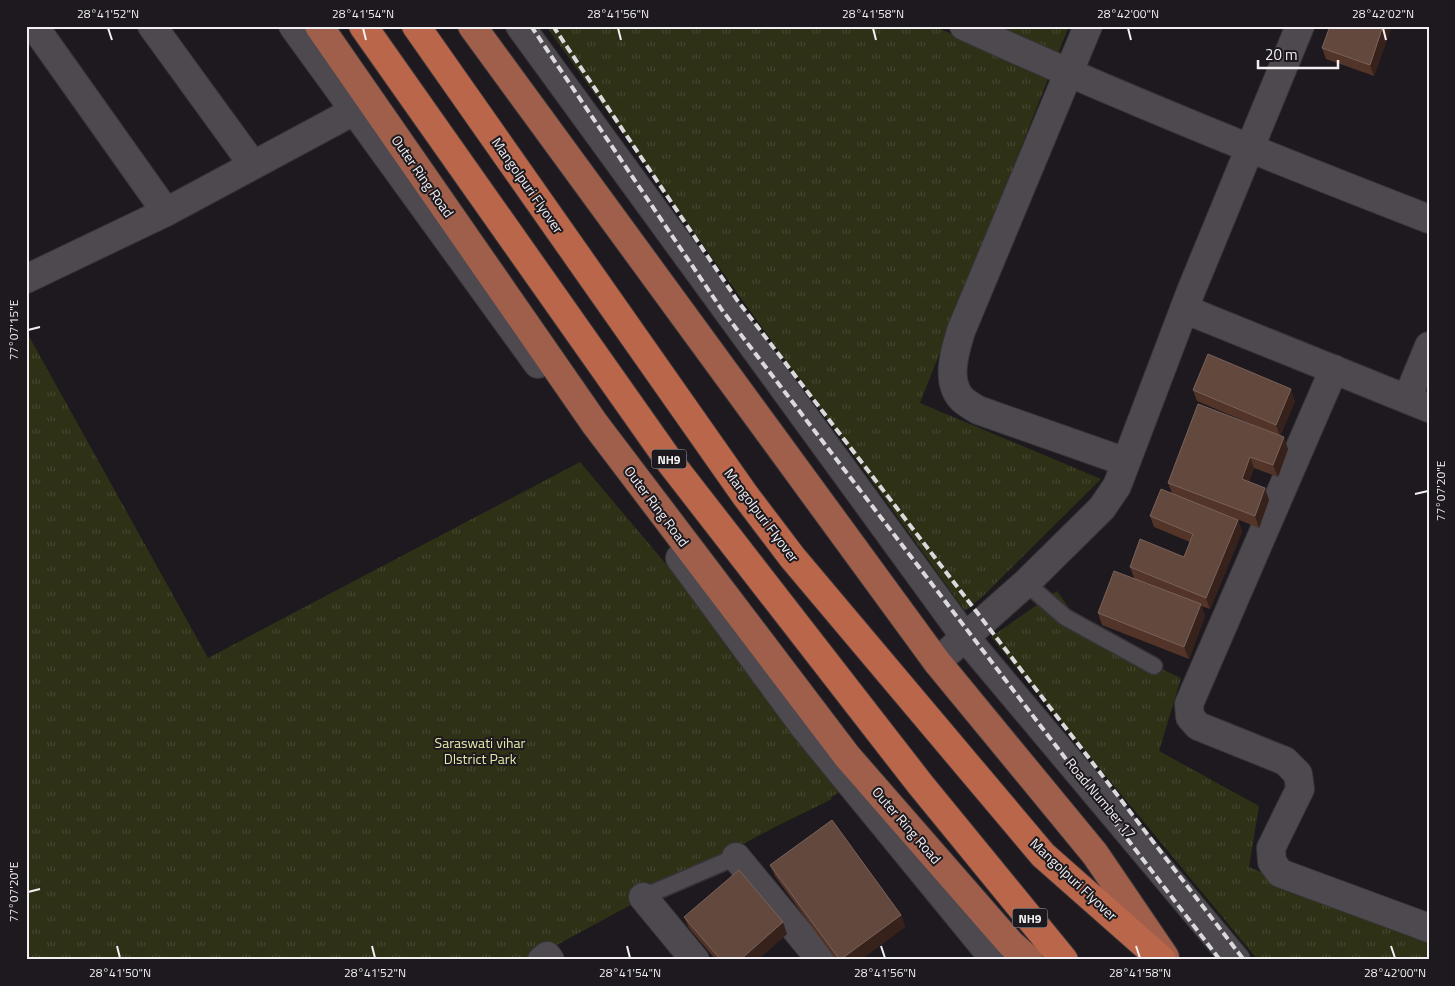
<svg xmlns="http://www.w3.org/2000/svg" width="1455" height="986" viewBox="0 0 1455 986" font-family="'Titillium Web',sans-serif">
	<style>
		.grass { fill: url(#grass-tufts) }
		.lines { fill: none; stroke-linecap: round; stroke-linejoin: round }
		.service-casing { stroke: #363437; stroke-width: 19 }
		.minor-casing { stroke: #363437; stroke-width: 30 }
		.primary-casing { stroke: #363437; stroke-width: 30 }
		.trunk-casing { stroke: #363437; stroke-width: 30 }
		.service { stroke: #4d494f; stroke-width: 16 }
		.minor { stroke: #4d494f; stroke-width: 28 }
		.primary { stroke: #9f5f4b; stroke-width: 28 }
		.trunk { stroke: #ba664a; stroke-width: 28 }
		.rail { stroke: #dbd9dc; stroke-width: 4; stroke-dasharray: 8 4; stroke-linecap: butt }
		.wall { fill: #523428 }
		.shaded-wall { fill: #36211b }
		.building { fill: #63483e; stroke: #79625a }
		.ticks { fill: none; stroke: #f1eff2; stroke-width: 2 }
		.labels { text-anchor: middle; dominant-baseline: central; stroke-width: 4; stroke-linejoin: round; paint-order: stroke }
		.shield { fill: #1d191e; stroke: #b1afb2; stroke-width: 1 }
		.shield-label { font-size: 12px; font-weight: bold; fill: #f1eff2 }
		.street-label { font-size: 14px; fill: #f1eff2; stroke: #1d191e }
		.park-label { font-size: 14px; fill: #e4e9a8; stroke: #1d191e }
		.neatline { fill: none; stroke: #f1eff2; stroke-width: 2 }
		.ticks-label { font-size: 12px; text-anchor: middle; fill: #f1eff2 }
	</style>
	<defs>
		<pattern id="grass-tufts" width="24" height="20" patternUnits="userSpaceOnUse" patternTransform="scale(1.25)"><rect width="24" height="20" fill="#2f3117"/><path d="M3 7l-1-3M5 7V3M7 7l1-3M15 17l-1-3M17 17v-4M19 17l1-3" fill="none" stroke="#43452e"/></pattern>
	</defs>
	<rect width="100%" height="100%" fill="#1d191e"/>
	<!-- grass -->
	<path class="grass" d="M546 26H933L971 42 978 26H1069L920 403 1101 479 981 598 965 611Z
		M26 331 208 658 580 462 852 785 831 797 832 799 773 828 529 960H26Z
		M1057 591 1088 635 1181 678 1159 751 1259 806 1249 867 1429 943V960H1258L991 637Z"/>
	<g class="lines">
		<defs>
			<path id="service" d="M1026 583 1065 617 1154 666
				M643 897 736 857"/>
			<path id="minor" d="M34 26 166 212
				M152 26 253 165
				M293 26 538 364
				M520 26 965 637 1236 960
				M964 26C1117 96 1272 158 1429 219
				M1088 26 961 331C955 351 945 381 962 399 966 403 973 407 978 410L1126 462
				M26 279 166 212 354 111
				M1184 309 1429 408
				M1334 369 1189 704 1190 717 1198 726 1285 761 1298 774 1300 789 1271 848 1272 862 1280 873 1429 928
				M1407 399 1429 346
				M680 558 805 728 995 960
				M937 662 1026 583 1102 508 1117 486 1191 291 1300 26
				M736 857 821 960
				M643 897 695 960
				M542 960 547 956 550 960"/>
			<path id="primary" d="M319 26 595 424 847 756 1011 944 1029 960
				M472 26 937 662 1095 854 1165 957"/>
			<path id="trunk" d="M363 26 670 462 920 784 1064 960
				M416 26 745 495 792 557 1043 855 1162 960"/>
		</defs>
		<!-- service casing -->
		<use href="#service" class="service-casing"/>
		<!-- minor casing -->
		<use href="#minor" class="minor-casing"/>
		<!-- primary casing -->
		<use href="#primary" class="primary-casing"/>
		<!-- trunk casing -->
		<use href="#trunk" class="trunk-casing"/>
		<!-- service -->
		<use href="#service" class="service"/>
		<!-- minor -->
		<use href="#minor" class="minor"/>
		<!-- primary -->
		<use href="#primary" class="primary"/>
		<!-- trunk -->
		<use href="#trunk" class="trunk"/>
		<!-- rail -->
		<path class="rail" d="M531 26 722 310 1220 960
			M553 26 737 300 1244 960"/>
	</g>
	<!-- wall -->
	<path class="wall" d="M1330 26H1392L1374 76 1326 59 1322 48Z
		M1193 390 1295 401 1280 436 1288 449 1278 477 1254 468 1249 482 1269 500 1259 528 1214 510 1238 520 1242 532 1210 609 1201 606 1205 616 1189 659 1102 625 1098 613 1134 578 1130 567 1184 557 1190 542 1154 527 1150 516 1172 493 1168 483 1263 429 1197 401Z
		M770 865 901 915 905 927 860 960H836L775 876Z
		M684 917 787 934 757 960H716L689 928Z"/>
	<!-- shaded-wall -->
	<path class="shaded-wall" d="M1383 26H1392L1374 76 1370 65Z
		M1291 389 1295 401 1280 436 1276 425Z
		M1284 437 1288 449 1278 477 1273 465Z
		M1250 457 1254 468 1246 491 1242 479Z
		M1265 488 1269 500 1259 528 1255 516Z
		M1238 520 1242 532 1210 609 1206 598Z
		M1201 604 1205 616 1189 659 1184 647Z
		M901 915 905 927 860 960H840Z
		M783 922 787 934 757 960H740Z"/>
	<!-- building -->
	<path class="building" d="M1330 26H1383L1370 65 1322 48Z
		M1208 354 1291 389 1276 425 1193 390Z
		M1198 404 1284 437 1273 465 1250 457 1242 479 1265 488 1255 516 1168 483Z
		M1161 489 1238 520 1206 598 1130 567 1140 539 1184 557 1193 534 1150 516Z
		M1114 571 1201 604 1184 647 1098 613Z
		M832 820 901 915 840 960 770 865Z
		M739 870 783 922 740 960H721L684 917Z"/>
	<!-- ticks -->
	<path class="ticks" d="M108 28 112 40M363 28 366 40M618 28 621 40M873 28 876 40M1128 28 1131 40M1383 28 1386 40M28 330 40 327M1415 494 1428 491M28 892 40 889M117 946 120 958M372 946 375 958M627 946 630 958M881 946 885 958M1136 946 1140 958M1391 946 1395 958"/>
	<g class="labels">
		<!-- shield labels -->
		<g class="shield">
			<rect x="651.5" y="449.5" width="35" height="19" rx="4"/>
			<rect x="1012.5" y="908.5" width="35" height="19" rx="4"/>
		</g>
		<g class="shield-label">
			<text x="669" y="459">NH9</text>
			<text x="1030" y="918">NH9</text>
		</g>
		<!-- street labels -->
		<g class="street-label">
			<text transform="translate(423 176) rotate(55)">Outer Ring Road</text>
			<text transform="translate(528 185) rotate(55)">Mangolpuri Flyover</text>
			<text transform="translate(657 506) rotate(53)">Outer Ring Road</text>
			<text transform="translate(762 515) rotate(53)">Mangolpuri Flyover</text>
			<text transform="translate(1101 798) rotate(50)">Road Number 17</text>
			<text transform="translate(907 825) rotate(49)">Outer Ring Road</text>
			<text transform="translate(1074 879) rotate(43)">Mangolpuri Flyover</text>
		</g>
		<!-- park labels -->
		<g class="park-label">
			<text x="480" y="742">Saraswati vihar<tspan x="480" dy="16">DIstrict Park</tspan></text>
		</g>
	</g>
	<!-- border -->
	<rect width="1455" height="986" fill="none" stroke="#1d191e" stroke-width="55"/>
	<!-- scale -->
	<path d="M1258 60v8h80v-8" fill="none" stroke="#f1eff2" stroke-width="2.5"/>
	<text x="1265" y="60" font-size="15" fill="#f1eff2" stroke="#1d191e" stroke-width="4" paint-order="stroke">20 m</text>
	<rect x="28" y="28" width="1400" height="930" class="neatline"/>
	<g class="ticks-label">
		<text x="108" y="18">28°41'52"N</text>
		<text x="363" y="18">28°41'54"N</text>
		<text x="618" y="18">28°41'56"N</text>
		<text x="873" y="18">28°41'58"N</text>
		<text x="1128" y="18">28°42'00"N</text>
		<text x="1383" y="18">28°42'02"N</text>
		<text transform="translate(14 330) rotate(-90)" y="4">77°07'15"E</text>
		<text transform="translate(1441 491) rotate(-90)" y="4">77°07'20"E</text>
		<text transform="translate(14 892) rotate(-90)" y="4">77°07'20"E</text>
		<text x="120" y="977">28°41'50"N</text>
		<text x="375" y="977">28°41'52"N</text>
		<text x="630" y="977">28°41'54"N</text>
		<text x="885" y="977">28°41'56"N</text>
		<text x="1140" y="977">28°41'58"N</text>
		<text x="1395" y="977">28°42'00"N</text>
	</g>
</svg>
